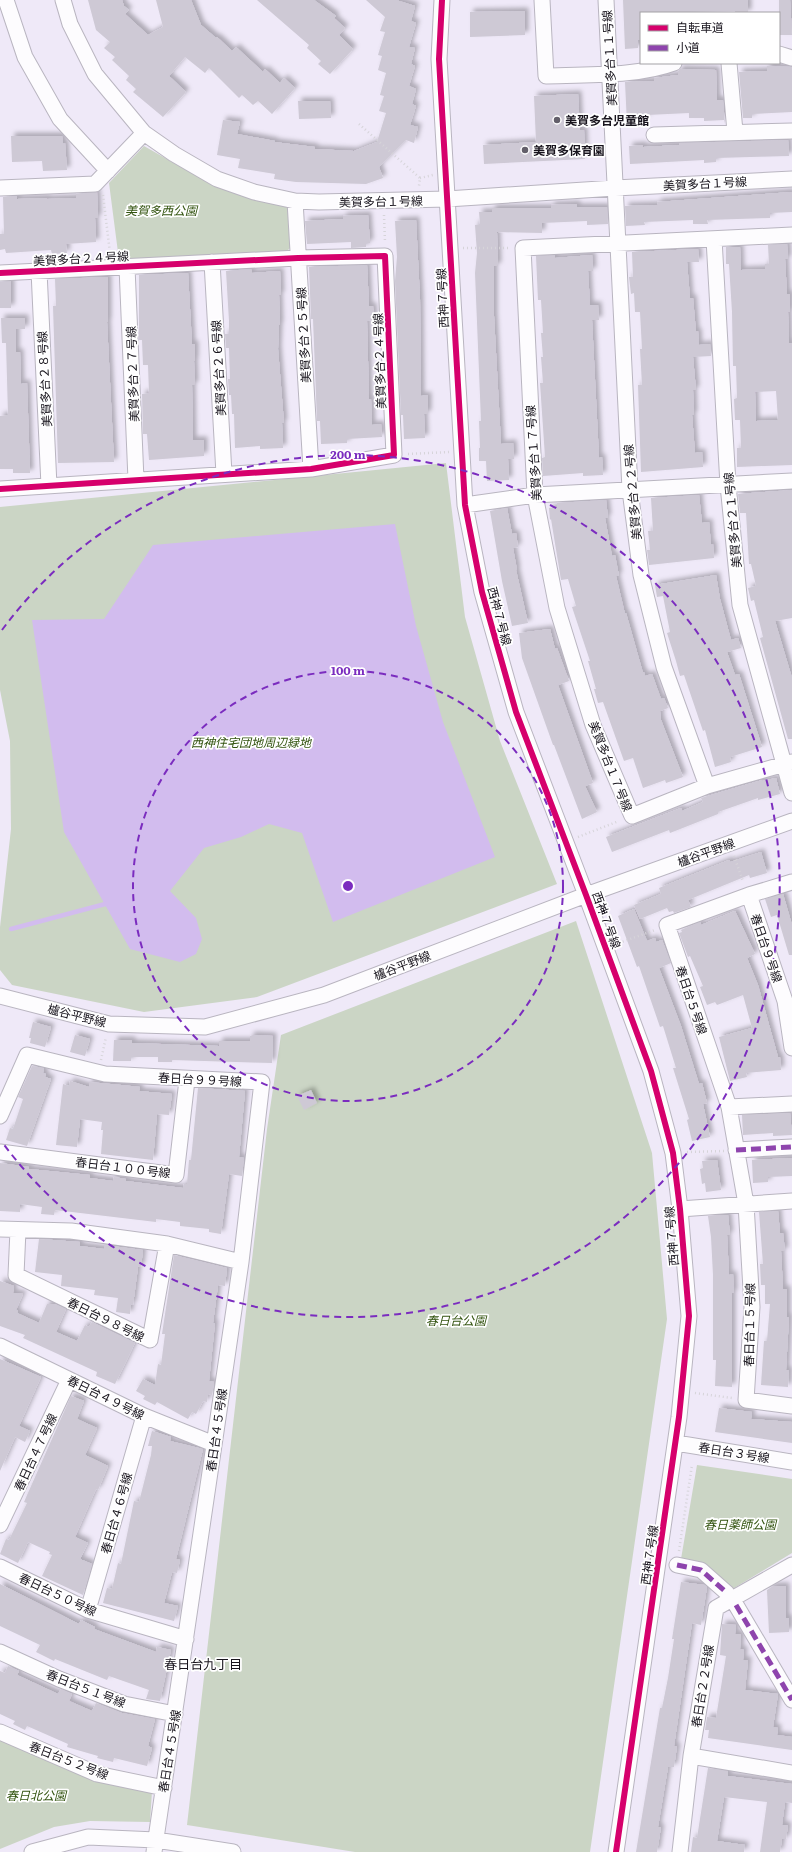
<svg xmlns="http://www.w3.org/2000/svg" width="792" height="1852" viewBox="0 0 792 1852" font-family="Literata,'Noto Sans JP',serif">
	<style>
		.green { fill: #cbd5c5 }
		.water { fill: #d2bcee }
		.lines { fill: none; stroke-linecap: round; stroke-linejoin: round }
		.stream { stroke: #d2bcee; stroke-width: 4.5 }
		.building { fill: #cec9d5; fill-rule: evenodd; filter: url(#shadow) }
		.minor-casing { stroke: #b9b5c0; stroke-width: 17 }
		.path { stroke: #d6d4d9; stroke-width: 2.5; stroke-dasharray: 1 3; stroke-linecap: butt }
		.minor { stroke: #fdfcfe; stroke-width: 15 }
		.quiet { stroke: #8e44ad; stroke-width: 5; stroke-dasharray: 10 5; stroke-linecap: butt }
		.cycleway-casing { stroke: #fff; stroke-width: 8 }
		.cycleway { stroke: #d6006c; stroke-width: 6 }
		.ring { fill: none; stroke: #7b2cbf; stroke-width: 2; stroke-dasharray: 7 5 }
		.poi-dot { fill: #635f6a; stroke: #fff; stroke-width: 1.5 }
		.labels { text-anchor: middle; dominant-baseline: central; stroke-width: 3.5; stroke-linejoin: round; paint-order: stroke }
		.street-label { font-size: 12px; fill: #18141d; stroke: #fff }
		.poi-label { font-size: 12px; font-weight: bold; fill: #18141d; stroke: #fff; text-anchor: start }
		.park-label { font-size: 12px; font-style: italic; fill: #32530f; stroke: #fff }
		.neighbourhood-label { font-size: 13px; fill: #18141d; stroke: #fff }
		.centre { fill: #7b2cbf; stroke: #fff; stroke-width: 2 }
		.ring-label { font-size: 12px; text-anchor: middle; font-weight: bold; fill: #7b2cbf; stroke: #fff; stroke-width: 3.5; stroke-linejoin: round; paint-order: stroke }
	</style>
	<defs>
		<filter id="shadow"><feDropShadow dx="3.5" dy="-3.5" stdDeviation="2" flood-color="#0004"/></filter>
	</defs>
	<rect width="100%" height="100%" fill="#efe9f8"/>
	<!-- green -->
	<path class="green" d="M144 146 216 187 289 208 291 247 286 252 119 260 109 183Z
		M446 463 465 617 500 741 557 884 257 997 144 1012 12 985 0 970V927L11 829 10 741 0 690V507Z
		M576 921 652 1153 667 1319 590 1852H355L187 1825 267 1129 281 1035Z
		M697 1465 792 1479V1553L731 1590 681 1559Z
		M0 1740 152 1791 150 1822 90 1821 54 1827 0 1849Z"/>
	<!-- water -->
	<path class="water" d="M395 524 416 626 443 722 495 857 333 922 302 833 269 824 241 837 204 848 170 891 196 918 202 939 196 954 180 962 130 949 64 832 32 620 104 619 153 545Z"/>
	<g class="lines">
		<!-- stream -->
		<path class="stream" d="M11 929 109 903"/>
	</g>
	<!-- building -->
	<path class="building" d="M88 0H122L124 6 129 10 125 14 148 35 163 27 156 0H191L201 25 216 38 217 37 232 51 236 47 263 72 265 69 280 83 284 78 295 88 272 114 258 101 253 105 242 95 239 98 209 68 205 73 185 57 169 76 186 92 163 117 133 92 136 89 126 80 129 76 112 60 115 57 104 48 110 42 96 30Z
		M257 0H314L336 16 334 18 345 28 339 35 353 49 330 74 318 64 321 61 307 48 309 45Z
		M366 0H396L415 6 411 21 416 23 409 47 415 48 411 64 415 66 409 86 416 89 412 104 416 106 410 125 418 127 414 143 406 140 379 167 383 178 366 184 296 182 274 179 275 174 238 168 240 159 217 155 223 120 240 122 237 134 275 141 274 142 315 147V149L354 151 377 142 386 113 379 111 384 96 380 95 386 73 378 70 382 56 378 55 385 32 380 31 385 17Z
		M623 0H748V13H735V11L641 13V40H638V48L625 49Z
		M779 0H790L792 35H779Z
		M525 11V35L470 37V12Z
		M767 66 792 67V112L752 114V118H743L739 72 767 71Z
		M680 69 716 70 717 100H723L725 124 724 120 704 121V118H689V113L647 115V118H641V124H627L625 82 654 81V78L678 75V71Z
		M578 94 580 130H584L585 159 484 164 483 145 536 142 534 96Z
		M298 101H330L331 118 299 119Z
		M11 136H62L63 144 65 143 67 170 43 171 42 161 12 162Z
		M788 140 789 156 716 158V162L704 163V160L630 164 629 146 643 145V147L679 145V143Z
		M97 192 98 218H95L96 242 66 244 67 253 52 254 51 250 6 253 5 249 0 250V234H4L3 197 17 196V199L47 198V199L76 198V194Z
		M792 192V212L770 213V218L707 220 708 224H693V220L644 222 645 225 626 226 625 206 658 205 657 202Z
		M577 204V207H607L608 224 587 225V221L542 223V233L497 232 498 266H494V316L501 444 513 443 514 459H508L509 480 487 481 486 461H479V448H480L479 421H481L475 273 477 253 475 225 480 224 479 212H492V208H551V205Z
		M368 215 370 243H366V247L351 248V242L307 244 305 221 343 219V216Z
		M416 220 420 299 421 396 428 395V414H424L425 438 404 439 403 415H401L395 281 397 257 395 221Z
		M787 244 788 259H785L787 294H790V312H788L789 343H792V465L737 467V448H741L740 420H735L734 399 737 398 736 366H733L732 312 729 264H726V247H740L741 270 765 269V264H769L768 245ZM776 391 778 420 756 421 755 392Z
		M698 249 699 262H687L690 298H693L696 332 698 331 699 345 710 344 711 356 693 357 696 390H693L694 415H692L695 453 702 452 703 467 641 472 638 385H642L640 349H642L640 312H635L634 293 631 294 629 277H633L632 252Z
		M555 255V258L592 255 593 271H588L590 305H598L599 320H592L599 458 602 457 603 475 583 476V473L543 476 542 458 545 457 540 383H543L541 357H543L541 333H543L541 300H538L536 256Z
		M367 265 369 306H373L374 320 367 321 369 399H371L372 425 381 424 382 437 347 439V443L321 444 320 421H317L313 319H311L309 267Z
		M251 269 252 273 280 271 281 295H279L280 325H279L278 349 284 423H282L283 448 260 449V446L235 448 234 414H232L231 395H229L228 379H230L229 348H226L225 334H229V321L226 271Z
		M188 273 192 344H195V361H194L195 385H192L193 440H204V456L149 460 147 434H143L142 394 149 393 148 365H143L142 340H139V275Z
		M108 277V322H107L114 462 58 463 53 306H56L55 279Z
		M11 281V308H0V282Z
		M1 318H25V329H16V352H20L21 384 27 383 30 473H13V469H0V416L8 415 6 343H2Z
		M792 490V618L775 621 792 678V739H788L760 638 763 637 754 600 751 601 748 588 756 586 751 564H749L746 513H740L738 494Z
		M699 495 702 523 709 522 711 545 713 544 714 558 649 565 647 550H650L648 531H653L651 498Z
		M606 500 608 518H605L612 556 615 555 619 576H616L625 614 626 613 643 673 644 672 645 676 652 674 661 699 664 698 668 708 660 711 661 720 683 777 666 783 665 780 643 788 633 758 624 761 603 702 598 703 594 689H596L588 661H590L572 607 576 606 568 579 561 580 551 519 550 520 549 508H557V503Z
		M507 508 512 534 516 533 518 547 513 548 517 570H516L528 623 512 626 502 581 490 511Z
		M716 575 720 599 731 640 738 638 741 648 727 652 735 675 739 674 762 747 730 757 731 762 715 767 705 730 703 731 684 675 680 676 676 661 667 633 670 632 663 596 657 597 655 585Z
		M550 629 555 649 557 648 569 681 558 685 593 783 585 786 597 812 582 819 554 745H553L522 658 519 633Z
		M776 778 780 794 758 800V798L718 812V814L670 833 669 830 612 852 606 837 681 808 682 811 703 802 701 798 762 780V781Z
		M761 852 767 873 750 878 749 875 688 900 691 907 674 913 673 911 669 912 667 908 640 919 634 905 661 894 659 888 729 860 730 862Z
		M783 894 792 925V955H789L777 915 771 917 765 899Z
		M634 909 647 941 655 938 656 942 662 940 671 963 659 968 681 1026 699 1084 702 1083 707 1103 703 1104 710 1137 692 1141 687 1120 689 1119 673 1068H676L663 1026 660 1027 639 966 637 967 618 916Z
		M735 911 755 954 747 958 758 985 778 1057H780L781 1070 746 1073 747 1077 730 1081 719 1037 752 1028 743 995 717 1005 715 1002 707 1005 700 987 703 986 690 956 688 957 679 933 682 932 681 930 700 922 701 925Z
		M33 1022 51 1027 45 1047 30 1043 31 1038H29Z
		M75 1035 90 1039 85 1056 70 1052Z
		M253 1035 273 1036 272 1063 172 1060V1062H158V1057H131V1061H113L114 1040H132V1043L219 1046V1041H250V1036Z
		M32 1066 44 1068 43 1073 46 1074 45 1077 51 1079 27 1146 6 1140 10 1128 13 1129 23 1099 18 1097Z
		M70 1081 89 1087V1082L121 1085 140 1087 139 1091 172 1094 169 1115 157 1114 153 1160 101 1154 103 1130H101L102 1122 80 1119 77 1147 56 1145 63 1084 69 1086Z
		M198 1088 245 1091 239 1157 244 1158 242 1176 229 1174 221 1234 209 1232V1229L180 1226V1222L156 1219V1222L55 1210 54 1215 41 1214 42 1207 20 1204V1212L0 1211V1163L29 1167V1169L90 1175V1178L113 1181 114 1177 126 1179V1181L183 1188 184 1184H187L189 1160H191Z
		M311 1090 317 1103 304 1110 297 1096Z
		M790 1113 792 1135 773 1136V1133L743 1135 742 1115Z
		M792 1158V1176L768 1177V1182L753 1183 752 1160Z
		M717 1160 721 1190 706 1192 705 1183 702 1184 700 1169 703 1168 702 1161Z
		M778 1211 780 1233H783L785 1251H781L783 1289H787V1317H789L786 1370H789L788 1387 761 1385 764 1341H767L770 1304H765V1285H761L760 1264H763L759 1212Z
		M728 1215 730 1235H727L729 1275 733 1274 734 1293H732V1387L715 1386 716 1360H713V1275L711 1237 708 1216Z
		M39 1239 80 1242V1246L104 1249V1245L143 1250 141 1267H138L133 1305 131 1304 130 1314 116 1312 118 1298 94 1295 95 1290 61 1286 62 1275 35 1272Z
		M174 1255 227 1268 225 1286 218 1285 213 1323H215L209 1381 214 1382 212 1395 208 1394 207 1402 203 1401 196 1414 192 1412 188 1419 157 1402 155 1405 143 1399 145 1396 136 1391 143 1379 155 1385 158 1364 161 1365 165 1334H162Z
		M0 1281 14 1286 13 1293 23 1294 16 1310 18 1311 17 1313 39 1323 47 1304H55L66 1309 56 1332 77 1341 85 1325 89 1327 92 1322 135 1343 115 1384 96 1376 97 1372 23 1338 25 1335 0 1326Z
		M0 1359 41 1377 19 1426 30 1431 25 1442 15 1437 0 1471Z
		M71 1396 84 1401 77 1419 97 1428 85 1455 108 1466 98 1490 96 1489 75 1537 88 1543 80 1559 92 1564 83 1595 42 1576 52 1555 49 1554 50 1552 28 1542 18 1563 0 1554 6 1539 9 1540 27 1503 24 1502Z
		M719 1408 752 1412 751 1419 792 1422V1443L715 1432Z
		M152 1431 171 1437 170 1441 203 1449 176 1559 180 1560 177 1573 172 1572 164 1603 178 1606 174 1621 103 1603 107 1588 112 1589 118 1563 121 1564 134 1501 139 1502 151 1455 152 1446H148Z
		M681 1582 705 1585 707 1587 701 1625 692 1623 674 1746H677L674 1767H668L658 1827H661L657 1852H636L660 1708H662L668 1678 674 1639H672Z
		M0 1584 79 1624 81 1620 95 1627 94 1629 156 1652 157 1647 171 1650 160 1701 146 1699 149 1690 109 1676 107 1680 55 1659 54 1661 36 1652 40 1645 0 1626Z
		M773 1586H786V1618H789V1632L769 1633 767 1590Z
		M722 1624 736 1625 735 1634H741L740 1649 744 1650 743 1660H748L745 1690 778 1694 773 1727 778 1728 777 1735 792 1737V1750L708 1738 709 1730H705L707 1717 716 1718 726 1656 720 1655Z
		M8 1666 19 1671 17 1675 58 1694 61 1689 72 1694 69 1701 92 1711 96 1703 122 1713 155 1719 148 1746 152 1748 147 1766 114 1758 113 1762 97 1758 98 1756 67 1747 68 1744 27 1726 25 1730 13 1724 15 1721 0 1714V1671L5 1673Z
		M708 1768 728 1771V1776L792 1784V1803L785 1802 782 1825H788L786 1839H782L780 1852H760L767 1802 724 1797 717 1841 745 1845 744 1852H691L693 1837 697 1838Z"/>
	<g class="lines">
		<defs>
			<path id="minor" d="M6 0 25 57 60 119 108 171
				M63 0 70 24 95 74 144 133 174 154 217 179 254 192 295 201 319 202 447 199 615 188 792 179
				M442 0 439 59 465 505 482 592 516 712 586 895 651 1071 673 1153 680 1209 689 1316 679 1417 616 1852
				M542 0 546 76C587 74 636 77 674 63
				M606 0 630 490 641 575 664 667 707 786
				M779 54 792 58
				M729 63 735 132
				M654 135 792 131
				M0 188 95 184 144 133
				M295 201 311 469
				M792 235 523 248 535 495 557 608 593 725 632 816 707 786 792 762
				M714 239 728 485 740 605 792 793
				M212 262 224 474
				M127 267 136 480
				M39 271 49 486
				M0 273 298 258 385 256 394 455 311 469 0 489
				M465 505 535 495 792 481
				M792 882 749 895 667 925 729 1107 746 1204 752 1307 746 1400 792 1406
				M749 895 785 1001 792 1048
				M0 996 109 1024 205 1027 324 995 586 895 792 821
				M729 1107 792 1104
				M0 1116 27 1055 105 1074 262 1082 241 1262
				M736 1150 792 1147
				M0 1152 176 1175 187 1080
				M680 1209 792 1201
				M0 1229 71 1231 167 1244 241 1262 154 1852
				M18 1230 16 1275 150 1340 167 1244
				M0 1346 144 1416 214 1444
				M676 1443 792 1462
				M0 1525 69 1380
				M677 1565 701 1570 727 1593
				M0 1567 88 1610 186 1639
				M736 1605 792 1700
				M88 1610 144 1416
				M0 1652 59 1679 124 1704 175 1714
				M0 1732 97 1774 164 1788
				M691 1756 792 1773
				M32 1852 88 1837 156 1840 233 1852
				M680 1852 691 1756 716 1608 792 1565"/>
		</defs>
		<!-- minor casing -->
		<use href="#minor" class="minor-casing"/>
		<!-- path -->
		<path class="path" d="M359 124 420 178 419 186
			M420 178 433 175
			M103 195 110 253
			M384 215 385 242
			M463 248H510
			M408 454 449 452
			M578 837 619 821
			M734 856 743 881
			M619 943 655 930
			M101 1060 106 1037
			M687 1152 724 1151
			M695 1393 732 1398
			M679 1551 692 1465"/>
		<!-- minor -->
		<use href="#minor" class="minor"/>
		<!-- quiet -->
		<path class="quiet" d="M736 1150 792 1147
			M677 1565 701 1570 727 1593
			M736 1605 792 1700"/>
		<defs>
			<path id="cycleway" d="M442 0 439 59 465 505 482 592 516 712 586 895 651 1071 673 1153 680 1209 689 1316 679 1417 616 1852
				M0 273 298 258 385 256 394 455 311 469 0 489"/>
		</defs>
		<!-- cycleway casing -->
		<use href="#cycleway" class="cycleway-casing"/>
		<!-- cycleway -->
		<use href="#cycleway" class="cycleway"/>
	</g>
	<!-- distance rings -->
	<g class="ring">
		<circle cx="348" cy="886" r="215"/>
		<path d="M2 630A431 431 0 1 1 2 1142"/>
	</g>
	<!-- markers -->
	<g class="poi-dot">
		<circle cx="557" cy="120" r="4"/>
		<circle cx="525" cy="150" r="4"/>
	</g>
	<g class="labels">
		<!-- street labels -->
		<g class="street-label">
			<text transform="translate(609 58) rotate(-93)">美賀多台１１号線</text>
			<text transform="translate(705 183) rotate(-3)">美賀多台１号線</text>
			<text transform="translate(381 201) rotate(-1)">美賀多台１号線</text>
			<text transform="translate(81 258) rotate(-3)">美賀多台２４号線</text>
			<text transform="translate(442 298) rotate(-93)">西神７号線</text>
			<text transform="translate(303 335) rotate(-93)">美賀多台２５号線</text>
			<text transform="translate(379 361) rotate(-92)">美賀多台２４号線</text>
			<text transform="translate(218 368) rotate(-93)">美賀多台２６号線</text>
			<text transform="translate(132 374) rotate(-92)">美賀多台２７号線</text>
			<text transform="translate(44 379) rotate(-93)">美賀多台２８号線</text>
			<text transform="translate(533 453) rotate(-94)">美賀多台１７号線</text>
			<text transform="translate(632 492) rotate(-95)">美賀多台２２号線</text>
			<text transform="translate(732 520) rotate(-95)">美賀多台２１号線</text>
			<text transform="translate(500 616) rotate(75)">西神７号線</text>
			<text transform="translate(611 766) rotate(68)">美賀多台１７号線</text>
			<text transform="translate(706 852) rotate(-20)">櫨谷平野線</text>
			<text transform="translate(607 920) rotate(70)">西神７号線</text>
			<text transform="translate(767 948) rotate(71)">春日台９号線</text>
			<text transform="translate(402 965) rotate(-21)">櫨谷平野線</text>
			<text transform="translate(692 1000) rotate(71)">春日台５号線</text>
			<text transform="translate(77 1015) rotate(14)">櫨谷平野線</text>
			<text transform="translate(200 1079) rotate(3)">春日台９９号線</text>
			<text transform="translate(123 1167) rotate(7)">春日台１００号線</text>
			<text transform="translate(671 1236) rotate(-95)">西神７号線</text>
			<text transform="translate(106 1319) rotate(26)">春日台９８号線</text>
			<text transform="translate(749 1325) rotate(-89)">春日台１５号線</text>
			<text transform="translate(106 1397) rotate(26)">春日台４９号線</text>
			<text transform="translate(216 1430) rotate(-82)">春日台４５号線</text>
			<text transform="translate(35 1452) rotate(-65)">春日台４７号線</text>
			<text transform="translate(734 1452) rotate(9)">春日台３号線</text>
			<text transform="translate(116 1513) rotate(-74)">春日台４６号線</text>
			<text transform="translate(649 1555) rotate(-82)">西神７号線</text>
			<text transform="translate(58 1594) rotate(25)">春日台５０号線</text>
			<text transform="translate(702 1686) rotate(-81)">春日台２２号線</text>
			<text transform="translate(86 1688) rotate(21)">春日台５１号線</text>
			<text transform="translate(169 1751) rotate(-81)">春日台４５号線</text>
			<text transform="translate(69 1760) rotate(21)">春日台５２号線</text>
		</g>
		<!-- poi labels -->
		<g class="poi-label">
			<text x="565" y="120">美賀多台児童館</text>
			<text x="533" y="150">美賀多保育園</text>
		</g>
		<!-- park labels -->
		<g class="park-label">
			<text x="161" y="210">美賀多西公園</text>
			<text x="251" y="742">西神住宅団地周辺緑地</text>
			<text x="456" y="1320">春日台公園</text>
			<text x="740" y="1524">春日薬師公園</text>
			<text x="36" y="1795">春日北公園</text>
		</g>
		<!-- neighbourhood labels -->
		<g class="neighbourhood-label">
			<text x="203" y="1663">春日台九丁目</text>
		</g>
	</g>
	<circle cx="348" cy="886" r="6" class="centre"/>
	<g class="ring-label">
		<text x="348" y="459">200 m</text>
		<text x="348" y="675">100 m</text>
	</g>
	<!-- legend -->
	<rect x="640" y="12" width="140" height="52" fill="#ffffff" stroke="#a3a1a5"/>
	<rect x="648" y="25" width="20" height="6" fill="#d6006c" stroke="#a3a1a5"/>
	<text x="676" y="32" font-size="12" fill="#18141d">自転車道</text>
	<rect x="648" y="45" width="20" height="6" fill="#8e44ad" stroke="#a3a1a5"/>
	<text x="676" y="52" font-size="12" fill="#18141d">小道</text>
</svg>
